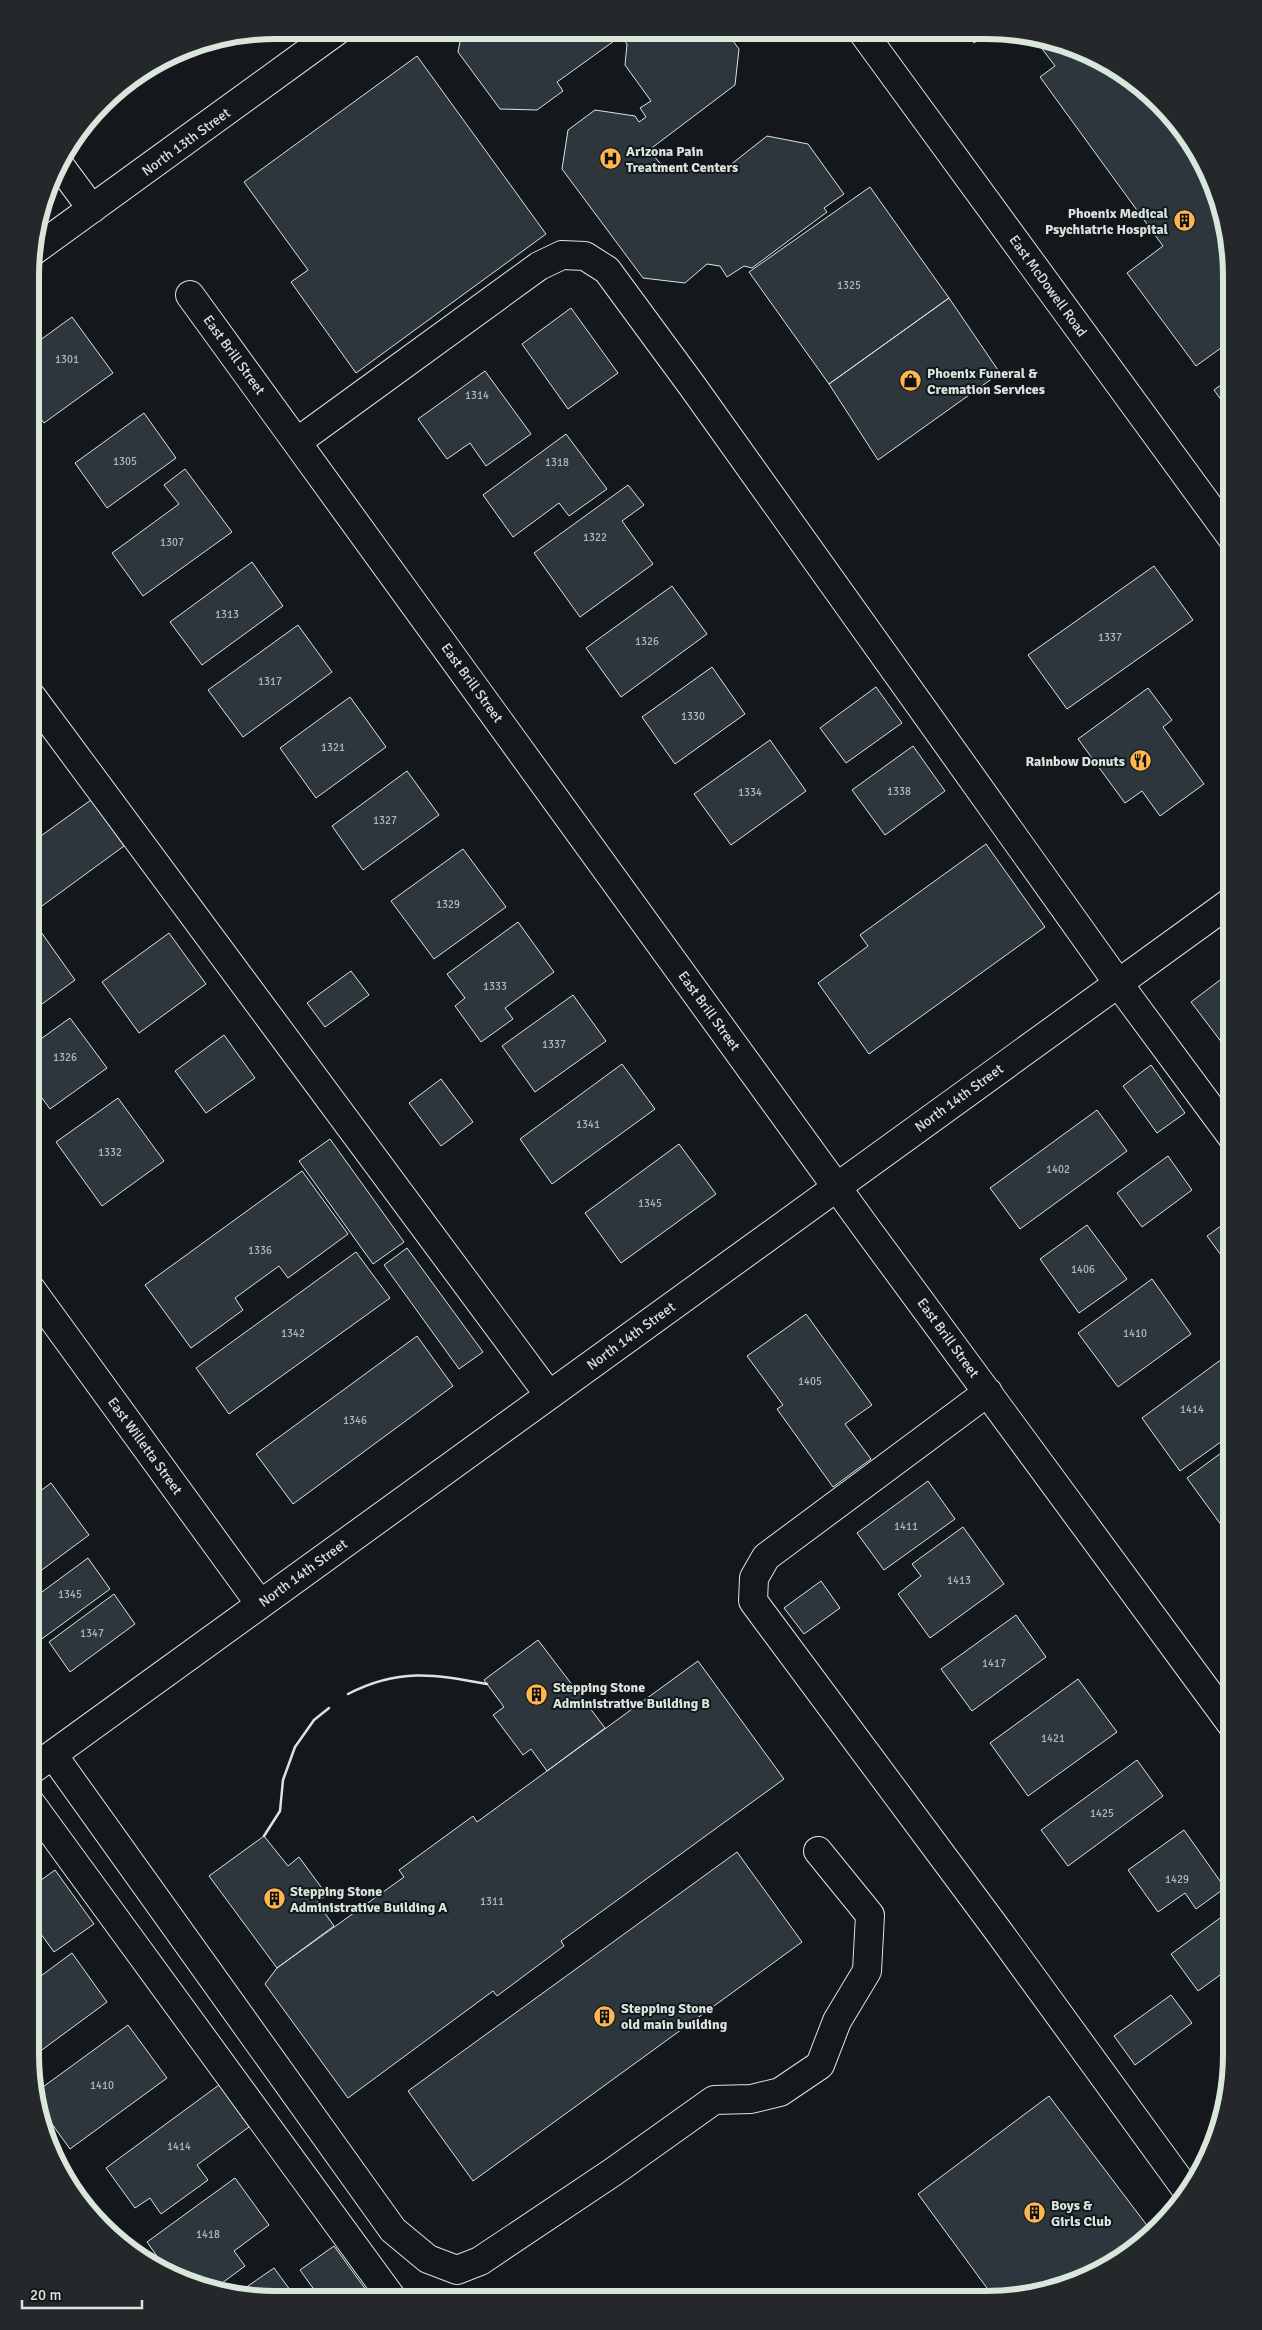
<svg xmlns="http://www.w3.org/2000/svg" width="1262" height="2330" viewBox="0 0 1262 2330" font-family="Signika,sans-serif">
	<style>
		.building { fill: #2c363c; stroke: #d8e6dc }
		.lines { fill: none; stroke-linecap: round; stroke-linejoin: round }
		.minor-casing { stroke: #d8e6dc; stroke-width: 30 }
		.major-casing { stroke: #d8e6dc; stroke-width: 30 }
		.minor { stroke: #14181c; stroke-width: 28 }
		.major { stroke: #14181c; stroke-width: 28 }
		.wall { stroke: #d8e6dc; stroke-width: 2.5 }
		.labels { text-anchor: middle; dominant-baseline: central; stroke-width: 4; stroke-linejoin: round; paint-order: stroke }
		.number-label { font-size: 11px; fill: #adbab4 }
		.street-label { font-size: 14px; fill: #d8e6dc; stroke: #14181c }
		.poi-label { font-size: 14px; font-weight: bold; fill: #d8e6dc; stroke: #14181c; text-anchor: start }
		.rim { fill: none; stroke: #d8e6dc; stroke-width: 6 }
	</style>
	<rect width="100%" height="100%" fill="#14181c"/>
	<!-- building -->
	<path class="building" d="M462 31 727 33 739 49 735 85 649 150 664 168 720 173 767 136 808 144 844 194 824 208 827 212 752 268 744 266 727 277 720 266 707 264 685 283 643 278 562 169 568 130 595 110 635 116 639 122 646 117 640 108 651 101 625 65 627 44 621 36 557 82 563 91 537 110 500 109 458 52Z
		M949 34H967L955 42Z
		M968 34H986L974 43Z
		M1049 40 1095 55 1148 91 1190 139 1219 196 1232 276V340L1196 366 1127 273 1163 246 1040 77 1055 66 1040 46Z
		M417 56 546 234 356 373 291 282 308 270 244 182Z
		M870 187 949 298 829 384 749 272Z
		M949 298 1000 373 878 460 829 384Z
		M571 308 618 373 568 409 522 344Z
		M72 317 113 373 44 423 32 407V346Z
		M485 371 531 434 486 466 470 443 447 459 418 419Z
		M1232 377V415L1214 390Z
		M144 413 176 458 107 508 75 463Z
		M566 434 607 489 569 516 559 503 513 537 483 495Z
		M185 469 232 532 143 596 112 553 179 504 164 485Z
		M628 485 644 505 622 521 653 564 580 617 534 553Z
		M252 562 283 606 202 665 170 622Z
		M1154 566 1193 620 1067 709 1028 655Z
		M672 586 707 634 621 697 586 648Z
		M298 625 332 672 243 737 208 690Z
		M712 667 745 714 675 764 642 717Z
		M876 687 902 723 846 763 820 728Z
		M1148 688 1172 720 1163 727 1204 784 1160 816 1142 791 1125 803 1078 739Z
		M350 697 386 747 316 798 280 748Z
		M770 740 806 791 731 845 694 794Z
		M913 746 945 791 885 835 852 790Z
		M407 771 439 815 363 870 332 826Z
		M91 800 124 846 31 914V843Z
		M986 844 1045 927 869 1054 818 983 868 946 860 935Z
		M463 849 506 907 434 959 391 901Z
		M518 922 554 972 505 1008 513 1019 481 1042 455 1006 465 998 447 974Z
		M41 932 75 980 31 1012V938Z
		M169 933 206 984 139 1033 102 982Z
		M351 971 369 995 325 1027 307 1003Z
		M1232 971V1056L1191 1002Z
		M573 995 606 1041 535 1092 502 1046Z
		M70 1018 107 1068 50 1109 31 1083V1046Z
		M224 1035 255 1078 206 1113 175 1071Z
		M622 1064 655 1109 552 1184 520 1139Z
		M1151 1065 1185 1113 1157 1133 1123 1086Z
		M441 1079 473 1122 441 1146 409 1103Z
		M118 1098 164 1161 102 1206 56 1142Z
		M1097 1110 1127 1151 1020 1229 990 1188Z
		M330 1139 404 1242 373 1264 299 1161Z
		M679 1144 716 1194 621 1263 585 1213Z
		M1168 1156 1192 1190 1142 1227 1117 1193Z
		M302 1171 348 1234 288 1278 279 1266 235 1298 243 1310 191 1348 145 1285Z
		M1232 1218V1270L1207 1236Z
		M1087 1225 1127 1279 1079 1313 1040 1259Z
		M407 1248 483 1352 459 1369 384 1265Z
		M356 1252 390 1298 229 1414 196 1368Z
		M1152 1279 1191 1334 1118 1387 1078 1333Z
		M806 1314 872 1405 845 1424 871 1459 833 1487 777 1409 783 1405 747 1356Z
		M417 1336 453 1386 293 1504 256 1454Z
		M1226 1356 1232 1365V1391L1227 1394 1232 1401V1434L1180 1471 1142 1418Z
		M1232 1445V1530L1227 1533 1187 1478Z
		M928 1481 955 1519 884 1570 857 1533Z
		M51 1483 89 1535 31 1578V1498Z
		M963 1527 1004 1584 930 1638 898 1594 921 1576 912 1564Z
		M88 1558 110 1589 39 1641 30 1629 31 1600Z
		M821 1581 840 1608 804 1634 784 1608Z
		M114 1594 135 1624 70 1672 49 1642Z
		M1016 1615 1046 1657 972 1711 941 1669Z
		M538 1640 605 1728 547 1771 531 1749 523 1755 493 1715 504 1707 484 1680Z
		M698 1661 784 1779 561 1941 564 1946 497 1996 493 1991 348 2098 265 1984 277 1968 404 1877 399 1870 473 1816 477 1822Z
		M1078 1679 1117 1732 1028 1796 990 1743Z
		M1137 1760 1163 1796 1068 1866 1041 1830Z
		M1184 1830 1225 1888 1196 1909 1185 1893 1158 1912 1128 1870Z
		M264 1836 288 1866 299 1857 327 1895 317 1902 334 1926 277 1968 209 1876Z
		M737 1852 802 1942 473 2181 408 2091Z
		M55 1870 94 1924 54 1952 30 1919V1888Z
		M1231 1910V1967L1198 1991 1171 1954Z
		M30 1952 38 1963 30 1969Z
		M72 1953 107 2002 31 2058 30 1984Z
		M1171 1995 1192 2023 1135 2065 1114 2036Z
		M128 2025 167 2078 70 2149 39 2106 36 2092Z
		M1231 2035V2049L1225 2040Z
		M219 2085 249 2127 197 2165 208 2180 161 2214 150 2198 135 2208 106 2168Z
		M1049 2096 1152 2232 1123 2258 1066 2287 995 2299 918 2194Z
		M235 2178 269 2225 234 2251 245 2266 214 2289 171 2276 147 2242Z
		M334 2246 366 2290 355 2298H320L300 2270Z
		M274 2268 296 2298H243L235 2295Z"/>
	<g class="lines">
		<defs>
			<path id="minor" d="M58 163 92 209
				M32 252 338 30
				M190 295 867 1229 1232 1725
				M297 442 539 266 562 255 585 256 607 270 693 387 1118 983 1232 1137
				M32 697 549 1395
				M31 1289 260 1604
				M988 1392 766 1557 754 1578 753 1601 999 1932 1188 2192
				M53 1755 393 2230 428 2259 457 2270 480 2261 613 2172 714 2100 751 2099 780 2092 820 2065 837 2021 867 1971 870 1915 818 1851
				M30 1771 1232 901
				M30 1802 392 2298"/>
			<path id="major" d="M864 34 1232 538"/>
		</defs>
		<!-- minor casing -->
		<use href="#minor" class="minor-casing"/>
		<!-- major casing -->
		<use href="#major" class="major-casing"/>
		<!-- minor -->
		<use href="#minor" class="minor"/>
		<!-- major -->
		<use href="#major" class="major"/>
		<!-- wall -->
		<path class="wall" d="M348 1694C398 1668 434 1674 487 1684
			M264 1836 280 1811 283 1780 295 1747 314 1720 329 1708"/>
	</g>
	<!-- icons -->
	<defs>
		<symbol id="hospital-disc" viewBox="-11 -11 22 22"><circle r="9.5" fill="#ffb74d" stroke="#14181c"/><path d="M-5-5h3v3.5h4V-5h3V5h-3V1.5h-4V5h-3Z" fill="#111"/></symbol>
		<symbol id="building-disc" viewBox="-11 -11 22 22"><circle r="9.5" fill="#ffb74d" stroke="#14181c"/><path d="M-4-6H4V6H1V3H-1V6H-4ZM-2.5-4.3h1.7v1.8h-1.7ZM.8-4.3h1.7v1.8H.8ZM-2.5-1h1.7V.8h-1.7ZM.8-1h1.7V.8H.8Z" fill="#111"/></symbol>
		<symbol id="shop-disc" viewBox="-11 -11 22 22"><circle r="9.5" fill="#ffb74d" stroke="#14181c"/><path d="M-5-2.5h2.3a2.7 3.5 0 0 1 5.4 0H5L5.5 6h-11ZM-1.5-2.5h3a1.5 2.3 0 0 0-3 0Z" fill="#111"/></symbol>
		<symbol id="restaurant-disc" viewBox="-11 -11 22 22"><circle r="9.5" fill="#ffb74d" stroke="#14181c"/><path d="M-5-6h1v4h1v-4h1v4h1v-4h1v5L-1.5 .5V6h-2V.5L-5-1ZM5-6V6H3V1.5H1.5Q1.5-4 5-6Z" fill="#111"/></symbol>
	</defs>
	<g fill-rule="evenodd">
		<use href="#hospital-disc" x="598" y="146" width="25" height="25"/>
		<use href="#building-disc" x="1172" y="208" width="25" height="25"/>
		<use href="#shop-disc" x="898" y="368" width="25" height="25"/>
		<use href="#restaurant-disc" x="1128" y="748" width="25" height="25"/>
		<use href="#building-disc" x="524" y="1682" width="25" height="25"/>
		<use href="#building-disc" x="262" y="1886" width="25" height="25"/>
		<use href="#building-disc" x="592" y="2004" width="25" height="25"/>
		<use href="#building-disc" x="1022" y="2200" width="25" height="25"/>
	</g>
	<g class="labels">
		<!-- number labels -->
		<g class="number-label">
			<text x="849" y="285">1325</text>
			<text x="67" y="359">1301</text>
			<text x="477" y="395">1314</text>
			<text x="125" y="461">1305</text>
			<text x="557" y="462">1318</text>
			<text x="595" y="537">1322</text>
			<text x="172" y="542">1307</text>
			<text x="227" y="614">1313</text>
			<text x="1110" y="637">1337</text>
			<text x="647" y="641">1326</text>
			<text x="270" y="681">1317</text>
			<text x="693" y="716">1330</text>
			<text x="333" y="747">1321</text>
			<text x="899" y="791">1338</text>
			<text x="750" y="792">1334</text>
			<text x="385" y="820">1327</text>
			<text x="448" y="904">1329</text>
			<text x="495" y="986">1333</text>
			<text x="554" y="1044">1337</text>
			<text x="65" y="1057">1326</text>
			<text x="588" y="1124">1341</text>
			<text x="110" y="1152">1332</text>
			<text x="1058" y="1169">1402</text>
			<text x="650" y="1203">1345</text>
			<text x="260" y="1250">1336</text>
			<text x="1083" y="1269">1406</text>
			<text x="293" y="1333">1342</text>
			<text x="1135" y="1333">1410</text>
			<text x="810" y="1381">1405</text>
			<text x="1192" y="1409">1414</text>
			<text x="355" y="1420">1346</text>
			<text x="906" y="1526">1411</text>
			<text x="959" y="1580">1413</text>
			<text x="70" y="1594">1345</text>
			<text x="92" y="1633">1347</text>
			<text x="994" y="1663">1417</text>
			<text x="1053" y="1738">1421</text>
			<text x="1102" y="1813">1425</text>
			<text x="1177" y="1879">1429</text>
			<text x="492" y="1901">1311</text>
			<text x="102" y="2085">1410</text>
			<text x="179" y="2146">1414</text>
			<text x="208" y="2234">1418</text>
		</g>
		<!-- street labels -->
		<g class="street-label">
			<text transform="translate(186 142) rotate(-36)">North 13th Street</text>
			<text transform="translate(1048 286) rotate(54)">East McDowell Road</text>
			<text transform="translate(234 355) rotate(54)">East Brill Street</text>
			<text transform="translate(472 683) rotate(54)">East Brill Street</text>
			<text transform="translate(709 1011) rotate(54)">East Brill Street</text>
			<text transform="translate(959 1098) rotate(-36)">North 14th Street</text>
			<text transform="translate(631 1336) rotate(-36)">North 14th Street</text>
			<text transform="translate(948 1338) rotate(54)">East Brill Street</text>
			<text transform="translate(145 1446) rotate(54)">East Willetta Street</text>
			<text transform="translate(303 1573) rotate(-36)">North 14th Street</text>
		</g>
		<!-- poi labels -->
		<g class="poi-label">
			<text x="626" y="151">Arizona Pain<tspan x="626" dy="16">Treatment Centers</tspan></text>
			<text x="1168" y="213" text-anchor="end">Phoenix Medical<tspan x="1168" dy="16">Psychiatric Hospital</tspan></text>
			<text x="927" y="373">Phoenix Funeral &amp;<tspan x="927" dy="16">Cremation Services</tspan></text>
			<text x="1125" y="761" text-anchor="end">Rainbow Donuts</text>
			<text x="553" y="1687">Stepping Stone<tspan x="553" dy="16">Administrative Building B</tspan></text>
			<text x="290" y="1891">Stepping Stone<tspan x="290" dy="16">Administrative Building A</tspan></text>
			<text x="621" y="2008">Stepping Stone<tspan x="621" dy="16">old main building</tspan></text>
			<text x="1051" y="2205">Boys &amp;<tspan x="1051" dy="16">Girls Club</tspan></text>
		</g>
	</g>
	<!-- crop -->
	<path d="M0 0H1262V2330H0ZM276 39H986A237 237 0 0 1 1223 276V2054A237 237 0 0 1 986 2291H276A237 237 0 0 1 39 2054V276A237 237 0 0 1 276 39Z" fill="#24282b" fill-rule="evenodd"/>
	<path class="rim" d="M276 39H986A237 237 0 0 1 1223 276V2054A237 237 0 0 1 986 2291H276A237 237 0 0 1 39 2054V276A237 237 0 0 1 276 39Z"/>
	<!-- scale -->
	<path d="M22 2300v8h120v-8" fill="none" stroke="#d8e6dc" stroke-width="2.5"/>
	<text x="30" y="2300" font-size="15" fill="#d8e6dc" stroke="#14181c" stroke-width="4" paint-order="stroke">20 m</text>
</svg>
